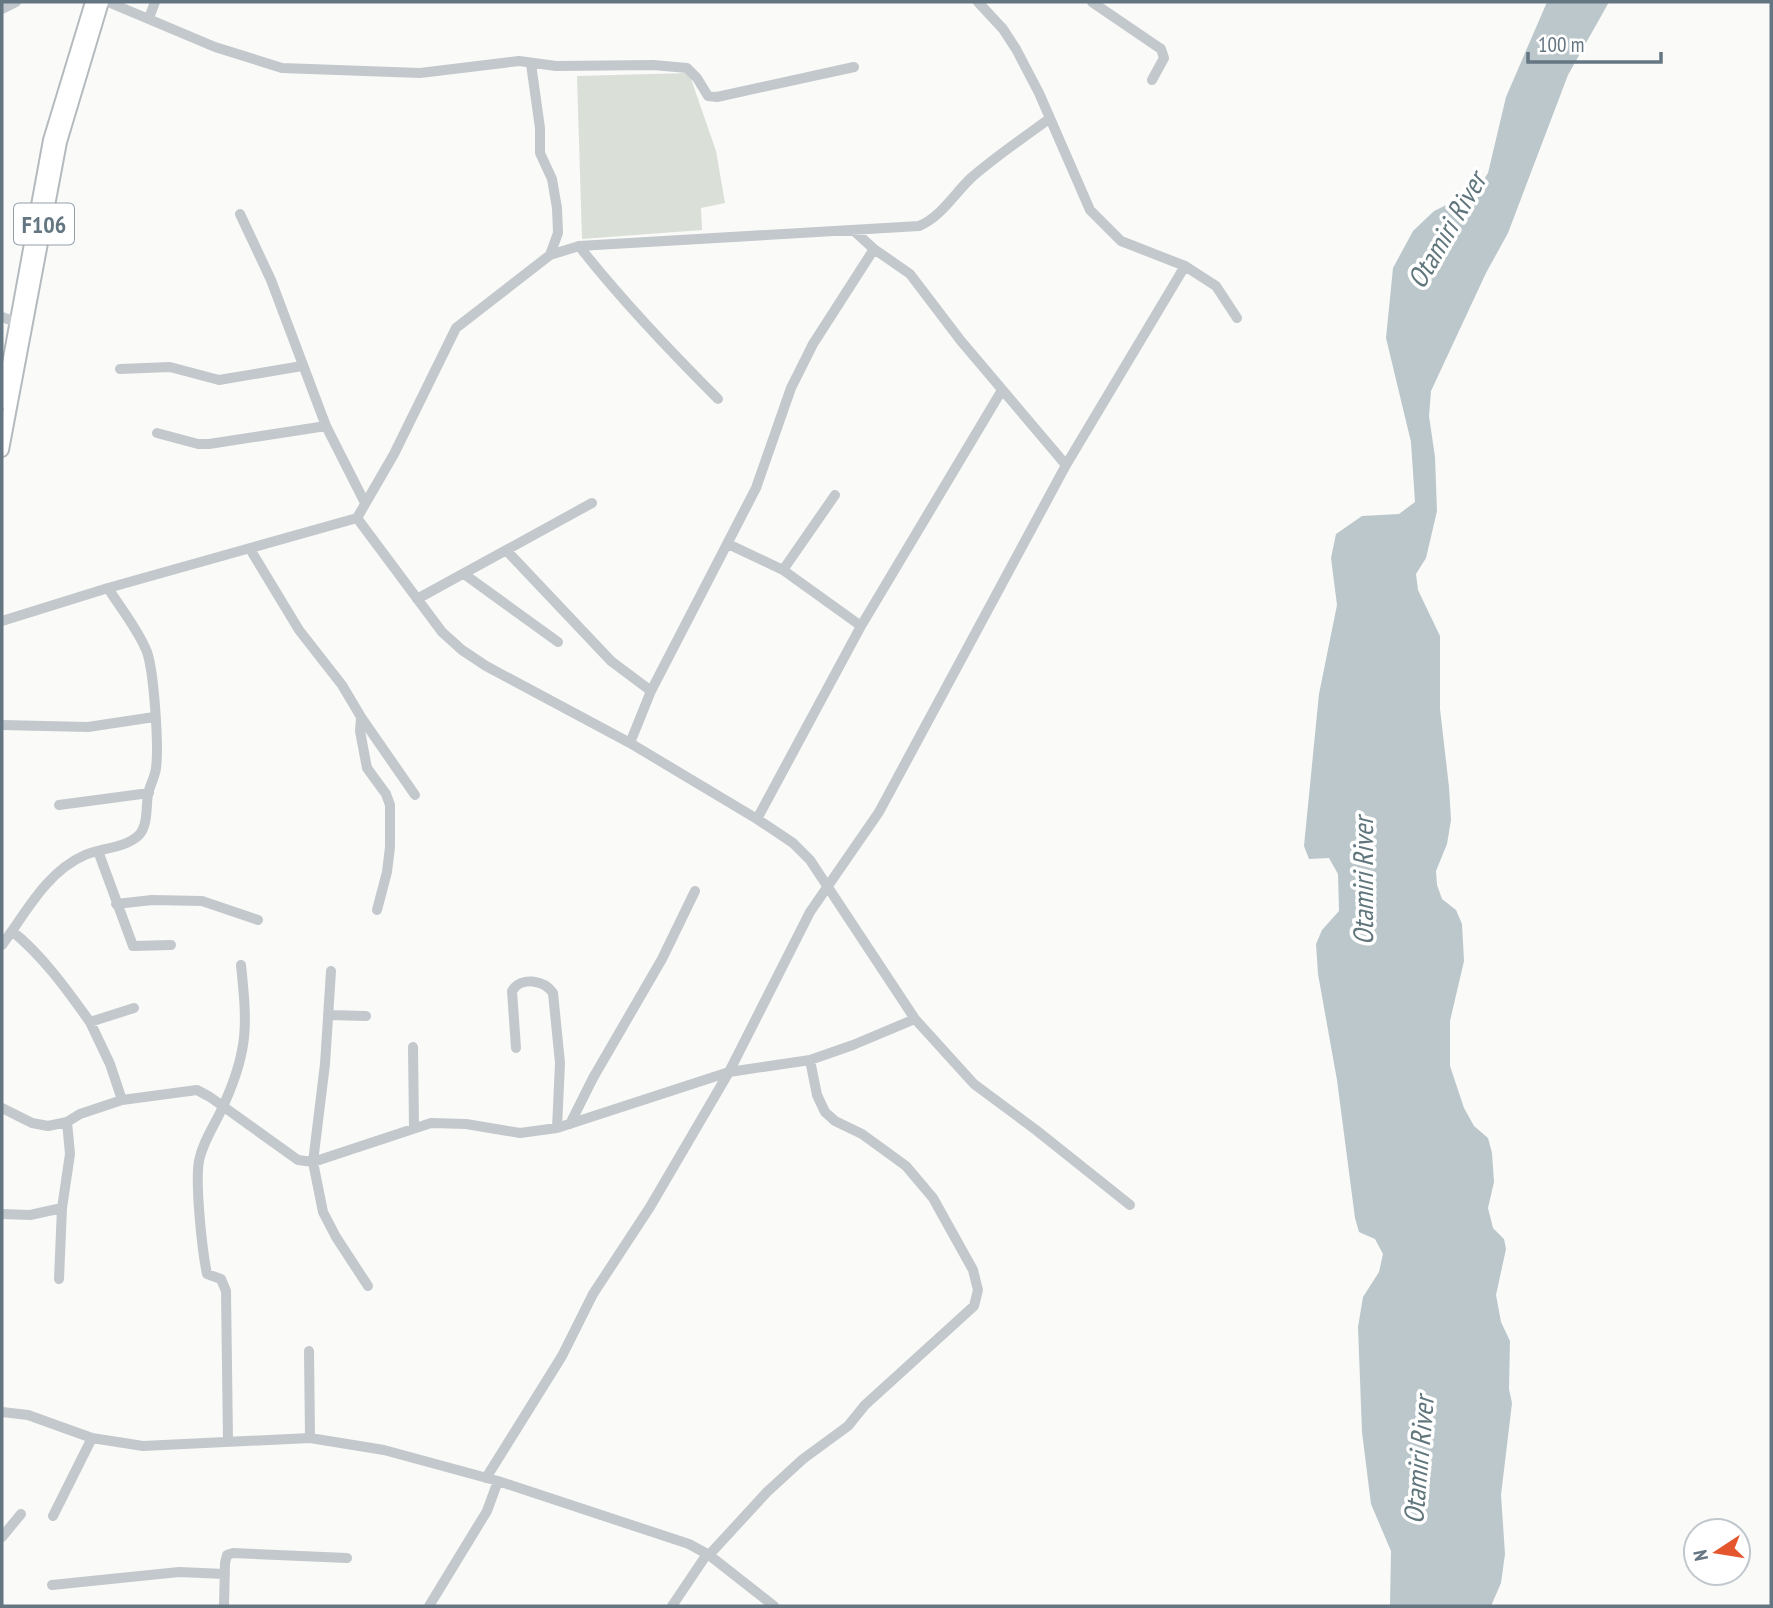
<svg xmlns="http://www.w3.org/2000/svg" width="1773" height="1608" viewBox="0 0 1773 1608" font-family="'PT Sans Narrow',sans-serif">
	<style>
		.green { fill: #dadfd7 }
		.water { fill: #bbc7cb }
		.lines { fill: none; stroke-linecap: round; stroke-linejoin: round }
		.major-casing { stroke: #b5babe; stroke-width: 16 }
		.minor { stroke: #c3c8cc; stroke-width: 10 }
		.major { stroke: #fff; stroke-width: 12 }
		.labels { text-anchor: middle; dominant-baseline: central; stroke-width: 7; stroke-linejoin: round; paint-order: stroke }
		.shield { fill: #fff; stroke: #939fa8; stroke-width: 2 }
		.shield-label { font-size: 24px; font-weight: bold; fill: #657683 }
		.water-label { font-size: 28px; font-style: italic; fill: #60757c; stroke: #fff }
	</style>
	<rect width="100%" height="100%" fill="#fafaf8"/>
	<!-- green -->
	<path class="green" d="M689 73 716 151 725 203 701 208 702 230 582 239 577 76Z"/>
	<!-- water -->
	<path class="water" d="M1547 2H1609L1568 75 1508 233 1486 273 1431 391 1429 416 1435 457 1437 511 1426 558 1416 574 1418 590 1440 636V709L1449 787 1451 820 1447 844 1436 871 1437 885 1442 899 1456 910 1462 924 1464 961 1450 1021V1066L1464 1108 1474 1126 1488 1138 1492 1153 1494 1182 1488 1208 1493 1228 1504 1239 1506 1249 1496 1295 1501 1322 1510 1341 1509 1389 1512 1403 1501 1495 1505 1554 1501 1583 1491 1606H1390L1391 1551 1371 1504 1362 1432 1358 1327 1363 1297 1379 1272 1383 1254 1375 1239 1359 1232 1355 1218 1337 1080 1318 974 1316 944 1322 930 1339 911 1338 874 1329 858 1309 859 1304 846 1319 694 1337 605 1331 558 1336 534 1362 516 1399 514 1415 502 1411 442 1386 338 1393 268 1413 231 1434 211 1477 190 1488 173 1506 97Z"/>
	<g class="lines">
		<defs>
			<path id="major" d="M2 402 50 140 92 2
				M2 450 60 142 102 2"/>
		</defs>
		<!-- major casing -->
		<use href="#major" class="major-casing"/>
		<!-- minor -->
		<path class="minor" d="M108 2 215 47 282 68 420 73 519 61 556 66 653 65 687 68 697 78 708 96 717 97 854 67
			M978 2 1003 29 1016 49 1039 93 1090 210 1121 241 1185 266 1216 286 1237 318
			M1092 2 1161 49 1164 58 1152 80
			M2 9 16 2
			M149 18 155 2
			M531 64 540 128V153L552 179 557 208 558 233 550 255
			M240 214 271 280 326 426 365 503
			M853 230 874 249 910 274 961 341 1066 465
			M579 246C622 301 669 350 718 399
			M2 317 16 322
			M120 369 170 367 219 380 302 366
			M157 433 198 444H209L326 426
			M357 518 442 632 462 650 486 666 630 743 757 819 793 843 810 860 915 1019 974 1084 1036 1130 1130 1205
			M728 544 783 570 861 626
			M250 549 299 630 342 685 361 717 415 795
			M506 550 611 661 651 691
			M783 570 835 495
			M464 574 558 642
			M417 599 592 503
			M2 621 108 588 357 518 394 454 456 328 550 255 579 246 919 226C941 217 954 194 971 178 995 157 1023 138 1049 119
			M361 718 360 731 367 768 386 794 390 805V847L387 872 377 910
			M2 725 88 727 154 717
			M630 743 651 691 756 488 791 388 813 344 874 249
			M59 805 149 793
			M757 819 861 626 1002 390
			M98 851 133 946 171 945
			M116 904 152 900 202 901 258 920
			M12 931C31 903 52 869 85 855 101 848 126 848 139 835 148 826 146 806 148 794 150 785 155 777 156 768 159 747 154 672 147 652 138 629 121 609 108 588
			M2 945 12 931C43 956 67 990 90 1022L134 1008
			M331 971 325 1064 313 1162 323 1212 336 1237 368 1286
			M329 1015 366 1016
			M90 1022 110 1064 122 1100
			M413 1047 414 1128
			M516 1048 512 991C521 976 544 980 553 993L560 1063 557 1128
			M2 1108 32 1123 48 1126 67 1122 80 1114 122 1100 197 1090 210 1097 298 1160 313 1162 431 1123 466 1124 520 1133 557 1128 729 1072 810 1060 853 1045 915 1019
			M570 1124 593 1078 662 959 695 891
			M2 1214 30 1215 62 1208
			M59 1279 62 1208 70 1154 67 1122
			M309 1351 310 1438
			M2 1412 28 1415 92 1438 143 1446 310 1438 384 1450 498 1481 689 1544 709 1555 774 1606
			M228 1441 226 1291 221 1279 207 1274C202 1250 195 1183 199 1161 203 1140 217 1122 225 1102 249 1048 247 1023 241 965
			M486 1478 562 1356 593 1294 650 1207 729 1072 810 912 879 812 1066 465 1185 266
			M53 1516 92 1438
			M2 1537 21 1514
			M709 1555 767 1492 803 1459 848 1426 865 1405 974 1306 978 1290 973 1270 933 1198 906 1166 862 1134 835 1121 825 1112 817 1095 810 1060
			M52 1585 179 1572 225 1574
			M224 1606 225 1563 227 1555 233 1553 347 1558
			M429 1606 487 1511 498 1481
			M672 1606 707 1554"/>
		<!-- major -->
		<use href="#major" class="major"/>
	</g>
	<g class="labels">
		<!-- shield labels -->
		<rect class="shield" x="14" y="203.5" width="60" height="41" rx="5"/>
		<g class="shield-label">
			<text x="44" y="224">F106</text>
		</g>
		<!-- water labels -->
		<g class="water-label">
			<text transform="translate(1446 230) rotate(-60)">Otamiri River</text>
			<text transform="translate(1362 881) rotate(-90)">Otamiri River</text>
			<text transform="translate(1418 1460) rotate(-85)">Otamiri River</text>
		</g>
	</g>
	<!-- border -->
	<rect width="1773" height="1608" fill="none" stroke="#657683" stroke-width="7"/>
	<!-- north arrow -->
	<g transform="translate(1717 1552) rotate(258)"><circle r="33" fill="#ffffff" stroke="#c1c8cd" stroke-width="2"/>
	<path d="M0-5L12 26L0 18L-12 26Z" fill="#e4572e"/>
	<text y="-10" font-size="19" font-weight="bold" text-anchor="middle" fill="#657683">N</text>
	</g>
	<!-- scale -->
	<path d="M1528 52v10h133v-10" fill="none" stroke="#657683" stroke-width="3.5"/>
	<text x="1538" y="52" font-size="21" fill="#657683" stroke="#ffffff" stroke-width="5" paint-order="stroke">100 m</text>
</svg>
